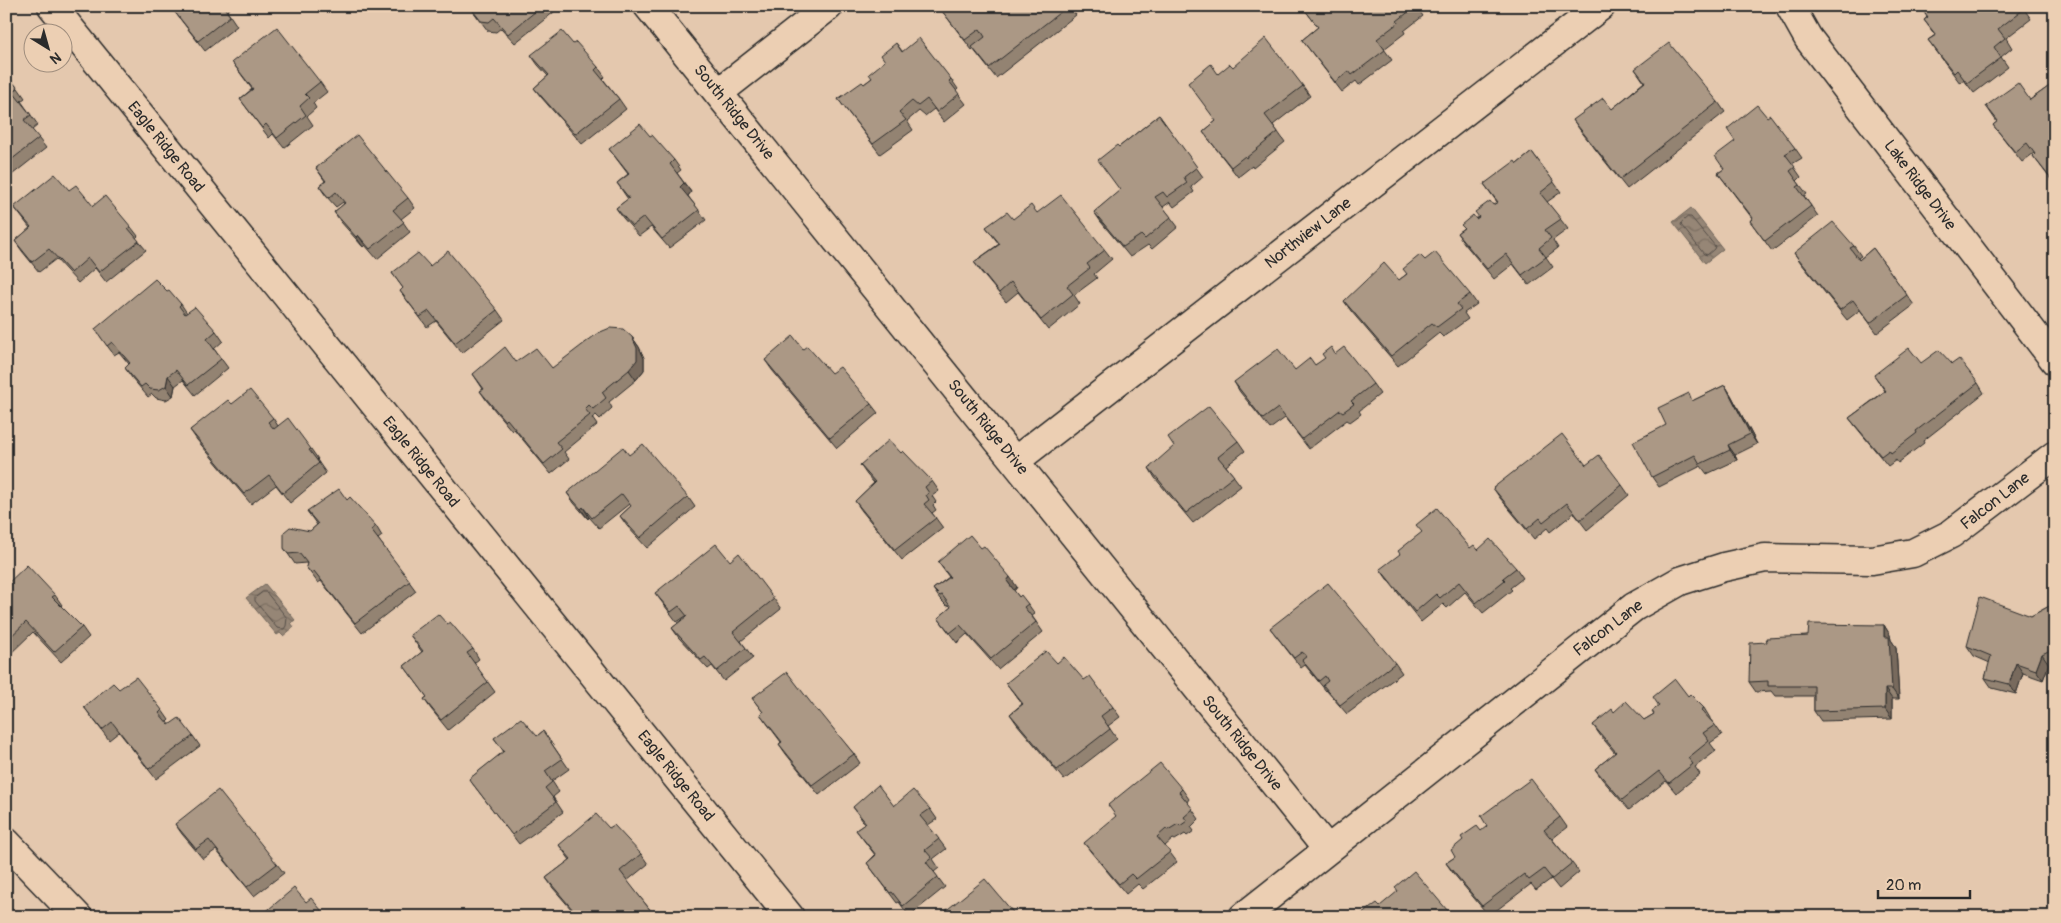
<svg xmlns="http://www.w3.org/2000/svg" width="2061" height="923" viewBox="0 0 2061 923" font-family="Pangolin,sans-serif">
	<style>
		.water { fill: url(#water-waves); stroke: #6b6258 }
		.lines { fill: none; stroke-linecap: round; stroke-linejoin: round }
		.shore { stroke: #564f49; stroke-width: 1 }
		.minor-casing { stroke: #2b2b2b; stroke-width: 31 }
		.minor { stroke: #eccfb3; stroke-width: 28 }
		.wall { fill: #938372; stroke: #2b2b2b }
		.shaded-wall { fill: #786a5d; stroke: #2b2b2b }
		.building { fill: #ab9885; stroke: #2b2b2b }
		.labels { text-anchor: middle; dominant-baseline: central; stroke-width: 4; stroke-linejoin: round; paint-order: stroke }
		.street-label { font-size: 16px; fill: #2b2b2b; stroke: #eccfb3 }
	</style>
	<defs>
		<pattern id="water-waves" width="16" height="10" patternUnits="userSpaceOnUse" patternTransform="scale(1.25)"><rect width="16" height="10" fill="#968676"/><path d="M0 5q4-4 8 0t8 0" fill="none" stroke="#7b6e61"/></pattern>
	</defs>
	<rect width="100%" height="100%" fill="#e4c8ae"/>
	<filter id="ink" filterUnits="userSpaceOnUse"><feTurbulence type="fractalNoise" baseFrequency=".02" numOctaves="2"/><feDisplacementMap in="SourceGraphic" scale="10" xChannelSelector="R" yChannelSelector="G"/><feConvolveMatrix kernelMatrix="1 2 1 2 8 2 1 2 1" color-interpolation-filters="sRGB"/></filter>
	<g filter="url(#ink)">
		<!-- water -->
		<path class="water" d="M1691 208 1723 249 1705 263 1673 222Z
			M265 584 295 620 291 623 294 627 283 636 280 633 277 635 246 598Z"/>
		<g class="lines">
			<!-- shore -->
			<path class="shore" d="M1688 217H1691L1715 246 1714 249 1707 255 1704 254 1681 225 1682 222Z
				M263 592H266L287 618 286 626 284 629 277 628 255 601V598Z"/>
			<defs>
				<path id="minor" d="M52 6 790 917
					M648 6 1327 849
					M1790 6 1808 38 2055 361
					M718 93 829 6
					M1015 461 1601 6
					M6 842 78 917
					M1243 917 1634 607 1680 581 1724 567 1765 558 1872 560 1913 553 1951 534 2055 455"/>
			</defs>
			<!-- minor casing -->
			<use href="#minor" class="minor-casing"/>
			<!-- minor -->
			<use href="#minor" class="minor"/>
		</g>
		<!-- wall -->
		<path class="wall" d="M170 6H233L227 11 237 26 205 51Z
			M474 6H549L554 12 515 43 501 28 496 32 488 31 473 11Z
			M948 6H1070L1076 15 996 78 973 49 972 50 942 11Z
			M1302 6H1416L1423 16 1404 31 1405 33 1384 49 1392 60 1359 85 1356 81 1342 92 1302 40 1318 27Z
			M1920 6H2022L2031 19 2006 38 2012 48 2001 57 2008 67 1974 93 1964 80 1960 83 1928 40 1935 35 1924 20 1927 17Z
			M896 43 902 51 951 79 958 89 956 91 966 104 944 122 934 109 925 116 919 111 907 121 913 130 880 154 838 99 864 84 872 78 885 61Z
			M573 44 598 67 605 77 603 79 619 99 626 109 582 144 541 97 534 88 548 76 538 65 531 55Z
			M232 62 320 82 327 92 313 103 316 108 307 116 313 125 284 148 273 134 269 138 240 99 252 89Z
			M1233 67 1303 86 1310 96 1273 125 1285 142 1253 168 1252 166 1238 177 1203 132 1216 121 1218 74Z
			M1635 69 1718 102 1725 112 1627 189 1580 130 1573 120 1612 109 1644 82Z
			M6 75 18 88 25 98 21 101 38 125 32 130 46 148 8 178 6 176Z
			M2055 82V185L2033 156 2035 154 2034 153 2022 162 1993 125 1997 122 1986 106 2030 100Z
			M1159 115 1203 177 1191 187 1194 192 1174 207 1170 202 1163 207 1178 227 1152 249 1148 245 1130 257 1101 222 1094 212 1120 191 1119 147Z
			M1767 117 1795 148 1802 158 1792 164 1801 177 1797 181 1807 194 1804 196 1818 216 1772 251 1750 221 1752 218 1718 173 1724 169Z
			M650 136 674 160 681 170 677 173 691 192 688 196 706 220 669 248 651 227 639 236 623 218 616 208 628 199 617 183 628 174 609 149Z
			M1532 152 1561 192 1547 202 1568 229 1553 240 1558 248 1546 257 1553 267 1529 285 1513 264 1494 279 1464 243 1457 233 1497 202 1484 184 1517 164Z
			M316 168 408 198 415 208 401 219 410 232 377 259 365 245 363 247 341 222 334 212 344 204 343 202 336 207 326 196 319 186 325 181Z
			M69 190 93 206 131 227 138 236 136 238 146 250 106 282 95 268 78 283 56 259 39 272 22 251 15 241 30 228 14 207Z
			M1037 213 1105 250 1112 259 1094 274 1097 278 1074 295 1080 304 1048 330 1018 292 1006 302 981 272 974 262 999 244 986 227Z
			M1854 246 1861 256 1858 258 1859 260 1873 248 1914 305 1877 333 1860 310 1847 320 1801 263 1794 253Z
			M1425 260 1470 294 1477 304 1464 313 1468 319 1443 337 1439 333 1398 366 1351 311 1344 301 1399 280Z
			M430 266 497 310 504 320 462 353 436 321 427 327 400 291 403 288 392 273Z
			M167 291 181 304 187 313 216 331 223 341 214 349 228 368 195 395 183 380 175 386 173 396 166 400 156 398 152 394 148 397 132 378 125 368 129 364 119 352 114 355 95 329Z
			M632 337 639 347 644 358V370L636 380 609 402 612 408 600 419 596 415 592 418 597 425 564 452 569 459 551 474 514 429 512 431 487 401 480 391 483 389 473 374 516 362 552 368Z
			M803 349 831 373 871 404 878 413 837 448 772 370 765 360Z
			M1335 354 1373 384 1380 394 1359 411 1361 414 1350 422 1347 420 1309 449 1285 418 1270 429 1240 392 1234 382 1295 370 1315 365Z
			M1921 363 1952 364 1978 383 1984 393 1923 441 1924 443 1898 463 1896 460 1888 466 1856 427 1849 418 1885 391 1874 375Z
			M1725 385 1731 395 1757 444 1735 455 1737 460 1707 474 1701 466 1659 487 1652 477 1666 425 1694 400Z
			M232 404 273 418 278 426 311 449 318 459 317 460 326 473 290 503 276 485 251 504 197 440 190 430Z
			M1238 441 1245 451 1226 466 1241 486 1193 523 1155 478 1149 468Z
			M901 453 932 481 939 491 932 496 936 502 933 505 936 510 932 513 943 528 902 560 862 511 855 501 874 483 867 475 860 465Z
			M629 455 688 497 695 507 647 548 627 526 620 516 631 506 629 504 599 528 589 517 588 519 574 503 567 493Z
			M1586 465 1622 485 1629 495 1587 530 1574 513 1550 532 1547 528 1534 539 1500 498 1493 488Z
			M347 500 376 526 382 536 378 539 416 591 362 633 321 581 318 583 306 567 307 564 306 563 295 564 284 548 310 531 317 525 307 511Z
			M1470 548 1478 550 1516 568 1523 578 1510 588 1512 590 1483 613 1465 592 1447 608 1443 604 1421 622 1387 579 1380 569Z
			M730 561 774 599 781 609 741 641 753 658 724 681 712 666 708 669 679 638 672 628 687 617 686 616 677 622 655 593Z
			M938 562 1017 587 1014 591 1019 597 1028 604 1035 614 1032 616 1043 632 998 669 967 634 957 643 938 618 951 607 949 605 947 606 940 599 933 589 949 577Z
			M6 585 55 595 62 605 61 606 82 627 89 637 61 662 33 632 6 658Z
			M2055 603V661L2049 664 2043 680 2023 673 2016 694 1992 688 1985 678 1990 663 1974 656 1967 646 2031 616Z
			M447 624 473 649 479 659 474 663 495 692 448 730 431 709 424 699 427 697 404 666 422 652 410 635Z
			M1884 625 1890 635 1891 640 1896 647 1899 699H1892V719L1821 721 1814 711V696H1775L1771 691 1756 692 1749 682 1767 642Z
			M1270 628 1395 663 1402 673 1347 714 1326 690V691L1305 665 1301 668Z
			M1057 663 1084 680 1113 707 1120 717 1108 726 1117 739 1064 780 1017 724 1010 714 1022 704 1006 683Z
			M119 689 162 710 169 720 167 722 169 725 193 736 200 746 156 779 119 732 109 740 84 707Z
			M1688 696 1704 708 1710 718V719L1715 725 1722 735 1710 743 1716 751 1695 767 1700 774 1676 793 1666 781 1629 810 1602 779 1595 769 1615 753 1600 735 1593 725 1614 712 1644 720 1654 714 1659 706Z
			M752 698 818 712 854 754 860 763 819 795 786 754 779 744 781 742 760 714 763 712Z
			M543 731 569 769 552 781 559 792 553 797 563 812 519 844 469 779 504 752 494 738 537 736Z
			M1182 789 1189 799 1187 802 1199 819 1191 827 1194 831 1187 836 1185 834 1175 840 1173 839 1165 846 1177 862 1143 889 1138 884 1126 894 1091 852 1084 843Z
			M894 806 930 809 937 819 928 825 946 849 933 859 939 868 934 872 945 887 909 916 899 902 897 903 867 863 875 855 856 830 865 824 853 807Z
			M1560 817 1567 827 1552 839 1572 863 1579 872 1559 889 1551 879 1536 890 1531 884 1489 916 1453 873 1446 863 1455 857 1481 831Z
			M175 824 277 864 284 873 254 896 216 850 203 859 182 834Z
			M609 828 641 854 648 864 627 881 656 917H578L553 888 546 878 570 860 559 845Z"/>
		<!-- shaded-wall -->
		<path class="shaded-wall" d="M684 183 691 192 687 197 680 187Z
			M358 235 365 245 363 247 356 237Z
			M632 337 639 347 644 358V370L636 380 629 370Z
			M168 376 175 386 173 396 166 386Z
			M1725 385 1731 395 1757 444 1750 434Z
			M1728 445 1735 455 1737 460 1730 450Z
			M583 507 589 517 588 519 581 509Z
			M1010 577 1017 587 1014 591 1007 581Z
			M1884 625 1890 635 1891 640 1896 647 1899 699 1892 689 1884 637Z
			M2042 654 2049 664 2043 680 2036 670Z
			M2016 663 2023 673 2016 694 2009 684Z
			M1885 689 1892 699V719L1885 709Z"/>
		<!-- building -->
		<path class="building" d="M170 6H223L230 16 198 41Z
			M474 6H542L508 34 494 18 489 22 481 21 473 11Z
			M948 6H1068L989 68 972 47 985 37 980 29 965 40 942 11Z
			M1302 6H1416L1397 21 1398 23 1377 39 1385 50 1352 75 1349 71 1335 82 1302 40 1318 27Z
			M1920 6H2022L2024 9 1998 29 2005 38 1994 47 2001 58 1967 83 1957 70 1954 73 1928 40 1936 35 1924 20 1928 17Z
			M277 27 320 82 305 94 309 98 300 106 306 115 277 138 266 124 262 128 240 99 253 89 232 62Z
			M562 31 573 44 576 42 598 67 595 70 619 99 575 134 534 88 549 75 531 55Z
			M919 38 951 79 949 81 959 94 937 112 927 99 918 106 912 101 899 112 906 120 873 144 838 99 862 82 864 84 872 78 869 74 885 61 881 55 896 43 902 52Z
			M1266 38 1303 86 1265 115 1278 132 1246 158 1245 156 1231 167 1203 132 1216 121 1188 83 1211 64 1218 74 1230 64 1233 67Z
			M1669 43 1718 102 1620 179 1573 120 1603 98 1612 109 1645 82 1635 69Z
			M6 75 18 88 13 92 31 115 24 120 39 138 6 164Z
			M2055 82V184L2033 156 2035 154 2027 143 2015 152 1993 125 1998 121 1986 106 2018 83 2030 100Z
			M1757 105 1767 117 1770 115 1795 148 1785 154 1795 167 1790 171 1800 185 1797 187 1811 206 1765 241 1750 221 1753 218 1718 173 1724 169 1715 156 1735 141 1727 129Z
			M1159 115 1197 167 1184 177 1187 183 1167 197 1163 192 1155 197 1171 217 1145 239 1141 235 1123 247 1094 212 1120 190 1098 160 1117 145 1119 147Z
			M640 124 650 136 652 135 674 160 670 164 684 183 680 187 699 210 662 239 644 217 632 226 616 208 629 198 617 183 629 174 609 149Z
			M357 135 408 198 393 210 404 222 370 249 358 235 356 237 334 212 345 203 336 192 329 198 319 186 326 181 316 168Z
			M1532 152 1554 182 1540 193 1561 219 1545 230 1551 238 1539 248 1546 257 1522 275 1506 254 1487 269 1457 233 1464 228 1461 225 1473 215 1476 219 1479 217 1475 212 1490 201 1493 205 1498 202 1484 184 1515 161 1517 164Z
			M55 174 69 190 76 185 93 206 105 196 131 227 128 228 139 241 99 272 88 258 71 273 49 249 32 262 15 241 31 227 14 207Z
			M1061 195 1105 250 1087 264 1090 268 1067 286 1073 294 1041 320 1011 282 999 293 974 262 1000 244 986 227 1007 212 1013 219 1031 205 1037 213Z
			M1833 222 1854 246 1850 248 1859 260 1873 248 1907 295 1870 323 1853 300 1840 310 1794 253Z
			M448 251 497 310 455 343 429 311 420 317 400 291 403 288 392 273 418 253 430 266Z
			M1435 252 1470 294 1457 304 1461 309 1437 327 1432 323 1391 356 1344 301 1384 263 1399 280 1407 274 1403 269 1420 255 1425 260Z
			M155 279 167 291 169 290 181 304 179 306 185 314 195 307 216 331 207 339 221 359 188 385 176 370 168 376 166 386 159 390 150 389 145 384 141 387 125 368 130 363 112 342 107 346 95 329Z
			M610 328 623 329 632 337 637 348V360L629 370 602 392 606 398 593 409 589 405 585 409 590 415 556 442 562 449 544 464 507 419 505 421 480 391 484 389 473 374 505 347 516 362 536 348 552 368 598 333Z
			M793 336 803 349 807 346 831 373 840 367 871 404 830 438 765 360Z
			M1331 347 1335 354 1344 347 1373 384 1351 401 1354 404 1343 412 1340 410 1302 439 1278 408 1263 419 1234 382 1278 349 1295 370 1310 358 1315 365 1325 358 1322 354Z
			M1909 348 1921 363 1939 350 1952 364 1959 359 1978 383 1916 431 1917 433 1891 453 1889 450 1881 456 1849 418 1886 391 1874 375Z
			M1725 385 1750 434 1728 445 1730 450 1700 464 1695 455 1652 477 1633 442 1666 425 1658 408 1689 393 1692 401Z
			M250 390 273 418 268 422 274 429 288 418 311 449 309 450 319 463 283 493 269 475 244 494 190 430 228 400 232 404Z
			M1209 406 1238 441 1218 457 1234 476 1186 513 1149 468 1174 446 1168 437Z
			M1562 434 1586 465 1599 455 1622 485 1580 520 1567 503 1543 522 1540 518 1527 529 1493 488Z
			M889 440 901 453 903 451 932 481 925 487 929 493 926 495 929 500 924 504 936 518 895 550 855 501 875 482 860 465Z
			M643 444 688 497 640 538 620 516 631 506 622 494 592 518 583 507 581 509 567 493 623 447 629 455Z
			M339 489 347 500 350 497 376 526 371 530 410 581 355 623 314 571 311 573 306 567 307 563 299 553 288 554 284 548V532L290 527 310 531 318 524 307 511Z
			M1437 508 1470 548 1474 545 1478 550 1490 539 1516 568 1503 578 1505 580 1476 603 1459 582 1440 598 1436 594 1415 612 1380 569 1400 554 1398 551 1422 532 1416 525Z
			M970 535 981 548 984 546 1010 577 1007 581 1019 597 1021 595 1028 604 1024 607 1036 622 991 659 960 625 950 633 938 618 951 607 942 595 940 596 933 589 950 577 938 562Z
			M716 544 730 561 739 553 774 599 733 632 746 648 717 671 705 657 701 660 672 628 687 616 679 606 671 612 655 593Z
			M27 565 55 595 52 597 82 627 54 652 26 622 6 641V585Z
			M1328 583 1395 663 1340 705 1323 685 1328 681 1325 676 1319 681 1302 660 1307 656 1302 652 1294 658 1270 628Z
			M1980 597 2031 616 2055 603V648L2042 654 2036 670 2016 663 2009 684 1985 678 1991 656 1967 646Z
			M438 614 447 624 450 622 473 649 467 653 488 682 441 720 424 699 427 697 404 666 423 651 410 635Z
			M1809 624 1884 625V637H1889L1892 689H1885V709L1814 711V686H1768V681L1749 682 1750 643 1767 642 1766 638 1808 636Z
			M1046 651 1057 663 1064 657 1084 680 1090 676 1113 707 1101 716 1110 729 1057 770 1010 714 1023 704 1006 683Z
			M787 672 818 712 819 711 854 754 812 785 779 744 782 742 760 714 763 712 752 698Z
			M136 677 162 710 159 713 169 725 179 718 193 736 149 769 112 722 102 730 84 707 113 683 119 689Z
			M1675 679 1688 696 1690 694 1704 708 1701 710 1715 725 1703 733 1709 741 1688 758 1693 764 1669 783 1659 771 1622 800 1595 769 1616 752 1593 725 1612 709 1614 712 1626 701 1644 720 1654 714 1652 711 1659 706 1653 697Z
			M521 718 537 736 543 731 562 759 545 771 552 782 545 788 556 802 512 835 469 779 504 751 494 738Z
			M1160 763 1182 789 1179 792 1193 809 1184 817 1187 821 1180 826 1178 824 1168 830 1166 829 1157 837 1170 852 1136 879 1131 874 1119 884 1084 843 1116 816 1108 805Z
			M1531 779 1560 817 1544 830 1572 863 1552 879 1544 869 1529 880 1524 874 1482 906 1446 863 1455 857 1451 850 1463 840 1461 837 1477 826 1481 831 1487 826 1481 816Z
			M878 785 894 806 913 790 930 809 920 816 939 839 925 850 932 858 926 862 938 877 903 906 892 892 890 893 867 863 876 855 856 830 866 823 853 807Z
			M218 790 277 864 247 887 209 840 196 849 175 824Z
			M596 814 609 828 614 825 641 854 620 871 654 915 652 917H579L546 878 571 859 559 845Z
			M1414 871 1453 917H1358L1377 903 1380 906 1398 891 1395 887Z
			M985 879 1017 917H938Z
			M294 888 306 902 311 898 327 917H265L263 914Z"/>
	</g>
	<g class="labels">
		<!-- street labels -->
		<g class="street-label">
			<text transform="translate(734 112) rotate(51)">South Ridge Drive</text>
			<text transform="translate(166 147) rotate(51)">Eagle Ridge Road</text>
			<text transform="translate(1920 185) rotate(53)">Lake Ridge Drive</text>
			<text transform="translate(1308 233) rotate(-38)">Northview Lane</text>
			<text transform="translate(988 427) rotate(51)">South Ridge Drive</text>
			<text transform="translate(421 462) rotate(51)">Eagle Ridge Road</text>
			<text transform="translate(1995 501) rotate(-38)">Falcon Lane</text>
			<text transform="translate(1608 628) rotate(-37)">Falcon Lane</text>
			<text transform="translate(1242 743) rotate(51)">South Ridge Drive</text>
			<text transform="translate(676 776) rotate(51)">Eagle Ridge Road</text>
		</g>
	</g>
	<!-- margin -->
	<rect width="2061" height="923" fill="none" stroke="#eccfb3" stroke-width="25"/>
	<rect x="12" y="12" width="2036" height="898" fill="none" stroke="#2b2b2b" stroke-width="2" filter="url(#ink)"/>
	<!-- north arrow -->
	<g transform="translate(48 48) rotate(143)"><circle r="24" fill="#eccfb3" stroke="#9f8d7d"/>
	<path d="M0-4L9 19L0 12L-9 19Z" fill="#2b2b2b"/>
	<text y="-8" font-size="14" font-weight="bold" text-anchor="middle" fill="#2b2b2b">N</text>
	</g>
	<!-- scale -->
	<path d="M1878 890v8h92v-8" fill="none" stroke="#2b2b2b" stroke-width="2.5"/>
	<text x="1886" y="890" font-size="15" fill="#2b2b2b" stroke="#eccfb3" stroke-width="4" paint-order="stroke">20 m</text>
</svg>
